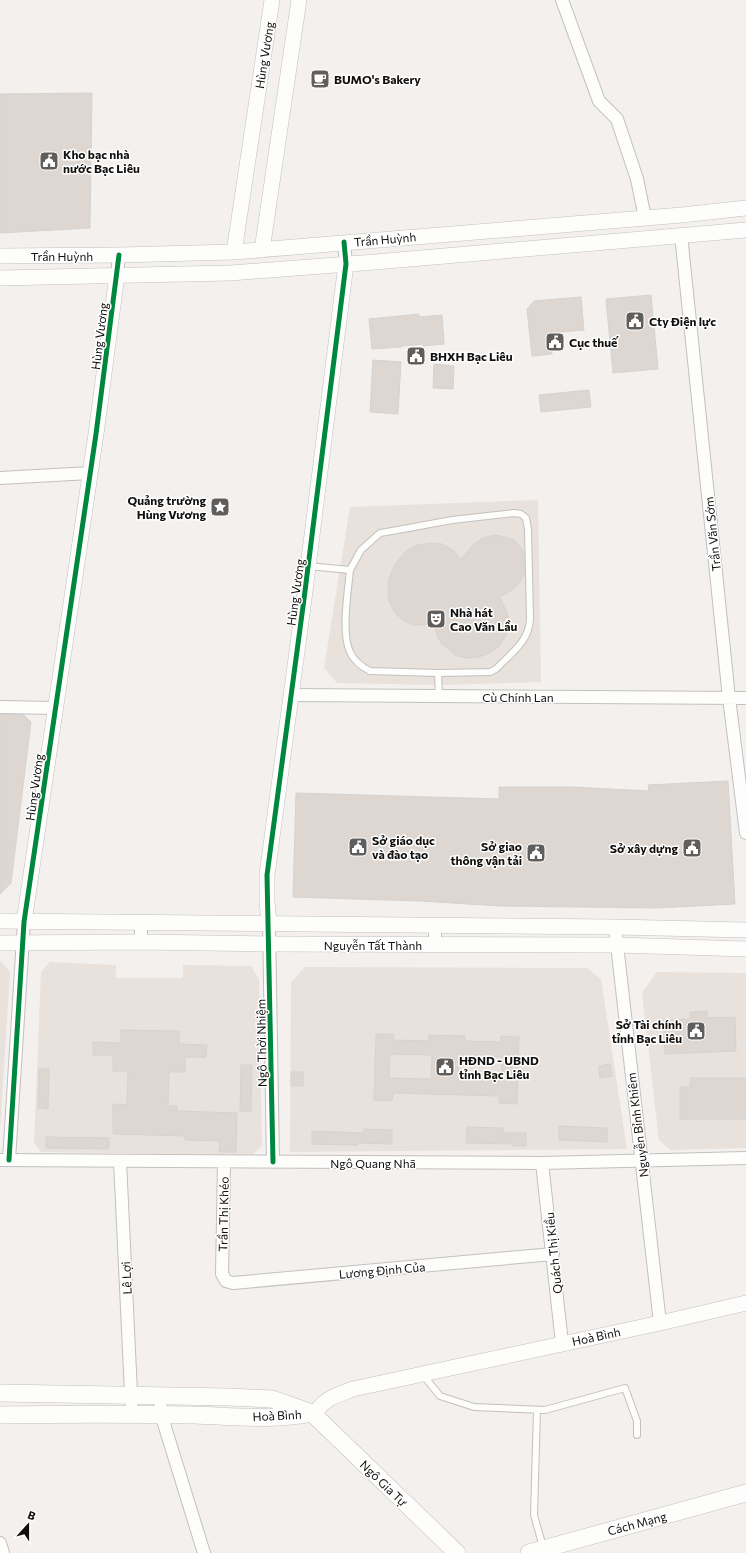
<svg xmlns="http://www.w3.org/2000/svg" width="746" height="1553" viewBox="0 0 746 1553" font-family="Commissioner,sans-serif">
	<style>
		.built { fill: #e9e1dc }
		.building { fill: #ded6d1; stroke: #d5d3d1; fill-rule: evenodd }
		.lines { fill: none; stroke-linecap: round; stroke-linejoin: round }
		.service-casing { stroke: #c3c0bf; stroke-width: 8 }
		.minor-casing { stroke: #c3c0bf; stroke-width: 14 }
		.tertiary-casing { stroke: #c3c0bf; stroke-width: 16 }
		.secondary-casing { stroke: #c3c0bf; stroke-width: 18 }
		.service { stroke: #fdfdfc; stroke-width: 6 }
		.minor { stroke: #fdfdfc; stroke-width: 12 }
		.tertiary { stroke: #fdfdfc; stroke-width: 15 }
		.secondary { stroke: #fdfdfc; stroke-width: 17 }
		.cycleway-casing { stroke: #fff; stroke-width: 8 }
		.cycleway { stroke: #00873e; stroke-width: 5 }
		.labels { text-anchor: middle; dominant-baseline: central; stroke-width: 3; stroke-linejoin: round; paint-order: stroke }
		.street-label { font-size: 12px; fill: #11100f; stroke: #fff }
		.poi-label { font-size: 12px; font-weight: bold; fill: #11100f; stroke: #fff; text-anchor: start }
	</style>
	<rect width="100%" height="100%" fill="#f3f0ee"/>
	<!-- built -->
	<path class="built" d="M538 500 541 682 439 685 337 683 324 668 350 507Z
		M0 960 10 972 0 1131Z
		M50 962 116 965V978H183V965L251 966 259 979 262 1146 252 1155 41 1152 34 1143 41 972Z
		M305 967 587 968 601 979 627 1149 290 1152 291 982Z
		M657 972 746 973V1148L670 1150 659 1140 642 993Z"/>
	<!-- building -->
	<path class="building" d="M92 93 90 228 0 233V94Z
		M651 295 658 369 613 373 606 299Z
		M581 297 584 330 550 333 552 354 532 356 527 309 534 301Z
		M419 314V317L442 315 444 344 423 346V344L402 346V347L372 349 369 319Z
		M373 360 401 362 398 414 370 412Z
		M434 364 454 366 453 389 433 388Z
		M589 390 591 407 541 412 539 395Z
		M494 535 505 537 514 540 522 549 524 557V574L520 582 512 590 500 597 508 615 509 625 506 635 500 645 492 652 479 657 468 658 457 656 442 644 437 636 434 624 414 625 406 622 396 614 389 601 388 590 389 578 395 565 404 553 417 545 431 543 442 544 453 550 461 559 474 544 483 538Z
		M0 714 24 715 31 722 11 883 0 894Z
		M728 781 735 904 656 908 500 906 419 901 293 897 296 793 499 799V787H572L649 791 648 785Z
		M707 1011 708 1018 735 1017 736 1051 665 1054 663 1020 690 1019V1012Z
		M121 1030 179 1031V1044L207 1045 206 1057H185V1072H169L168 1106H177V1111L237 1113 236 1152H219L220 1141 185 1140V1136L113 1134V1104L127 1105 128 1071H113V1055H93V1042L121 1043Z
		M376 1034H394L393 1040 429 1041V1035L465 1036V1041L500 1042 501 1036 519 1037 517 1104 499 1103V1096L393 1093 392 1101 374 1100ZM390 1054 432 1055 431 1079 389 1078ZM459 1056 502 1057 501 1081 458 1080Z
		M610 1064 612 1076 600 1078 599 1066Z
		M241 1065H252L251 1111H240Z
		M39 1069H49L48 1109 38 1108Z
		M291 1072H303V1086H291Z
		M690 1078H746V1119H680V1087H690Z
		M559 1126 607 1128V1142L559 1140Z
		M467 1127 503 1128V1133H526V1146H513V1144L466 1143Z
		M364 1129 392 1130V1144L358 1143V1145L312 1144V1131L364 1133Z
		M46 1137 109 1138V1149L46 1148Z"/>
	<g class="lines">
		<defs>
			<path id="service" d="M308 566 350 570 361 550 380 533 392 531 452 520 514 513 521 514 526 518 528 529 530 619C529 642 511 653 496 669L490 672 438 673
				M350 570C348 591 341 633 350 652 354 661 362 667 370 671L438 673 439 696
				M423 1375 440 1396 474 1407 545 1410 625 1388 637 1421V1435
				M537 1410 534 1515 543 1547"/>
			<path id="minor" d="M562 0 599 101 617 119 637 179 645 218
				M681 235 729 698 746 833
				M344 242 346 264
				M117 275 119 255
				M0 478 90 473
				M291 695 746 698
				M0 707 56 708
				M269 923 273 1162
				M435 925V945
				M615 927 660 1323
				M141 942V922
				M0 1160 542 1163 746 1158
				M9 1160 24 922
				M120 1161 132 1414
				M224 1162 222 1274 226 1281 233 1283 553 1254
				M542 1163 562 1343
				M160 1396 161 1414 204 1553
				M0 1543 3 1553"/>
			<path id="tertiary" d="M262 250 299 0
				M234 252 272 0
				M0 256 119 255 234 252 682 215 746 208
				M0 278 230 273 375 262 746 230
				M0 921 615 927 746 930
				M24 922 96 434 117 275
				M269 923 267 901V875L304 599 346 264
				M0 943 141 942 269 944 617 945 746 949
				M314 1415C324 1398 335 1396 353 1389L660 1323 746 1303"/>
			<path id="secondary" d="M0 1393 228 1397 272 1399 312 1413C273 1421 233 1416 194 1415 129 1414 65 1414 0 1415
				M312 1413 457 1553
				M529 1553 746 1493"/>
		</defs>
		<!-- service casing -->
		<use href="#service" class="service-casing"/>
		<!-- minor casing -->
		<use href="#minor" class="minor-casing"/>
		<!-- tertiary casing -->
		<use href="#tertiary" class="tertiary-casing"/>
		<!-- secondary casing -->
		<use href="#secondary" class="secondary-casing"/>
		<!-- service -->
		<use href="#service" class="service"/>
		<!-- minor -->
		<use href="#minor" class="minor"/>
		<!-- tertiary -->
		<use href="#tertiary" class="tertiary"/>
		<!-- secondary -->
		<use href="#secondary" class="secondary"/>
		<defs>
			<path id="cycleway" d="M9 1160 24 922 96 434 119 255
				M273 1162 267 875 304 599 346 264 344 242"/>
		</defs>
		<!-- cycleway casing -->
		<use href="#cycleway" class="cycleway-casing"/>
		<!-- cycleway -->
		<use href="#cycleway" class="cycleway"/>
	</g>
	<!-- icons -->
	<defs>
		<symbol id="cafe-square" viewBox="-11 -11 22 22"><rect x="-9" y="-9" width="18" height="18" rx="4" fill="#605e5d" stroke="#fff"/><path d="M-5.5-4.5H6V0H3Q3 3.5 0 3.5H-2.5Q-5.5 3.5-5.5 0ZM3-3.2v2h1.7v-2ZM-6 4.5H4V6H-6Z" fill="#fff"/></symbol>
		<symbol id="civic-square" viewBox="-11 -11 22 22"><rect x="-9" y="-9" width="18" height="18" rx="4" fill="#605e5d" stroke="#fff"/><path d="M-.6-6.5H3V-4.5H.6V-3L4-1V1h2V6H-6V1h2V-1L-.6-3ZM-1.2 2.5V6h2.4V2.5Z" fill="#fff"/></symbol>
		<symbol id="sight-square" viewBox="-11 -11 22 22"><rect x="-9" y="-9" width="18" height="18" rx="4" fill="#605e5d" stroke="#fff"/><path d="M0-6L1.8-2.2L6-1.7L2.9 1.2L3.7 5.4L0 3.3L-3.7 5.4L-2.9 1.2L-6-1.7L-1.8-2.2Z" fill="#fff"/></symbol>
		<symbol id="theatre-square" viewBox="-11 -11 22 22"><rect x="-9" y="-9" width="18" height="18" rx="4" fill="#605e5d" stroke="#fff"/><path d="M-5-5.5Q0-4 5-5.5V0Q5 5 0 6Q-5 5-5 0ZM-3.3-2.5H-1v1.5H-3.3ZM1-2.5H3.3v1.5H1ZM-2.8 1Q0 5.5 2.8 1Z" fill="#fff"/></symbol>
	</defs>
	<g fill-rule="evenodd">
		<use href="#cafe-square" x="309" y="68" width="22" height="22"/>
		<use href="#civic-square" x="38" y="150" width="22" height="22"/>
		<use href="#civic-square" x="624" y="310" width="22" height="22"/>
		<use href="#civic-square" x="544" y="331" width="22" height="22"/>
		<use href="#civic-square" x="405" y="345" width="22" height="22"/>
		<use href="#sight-square" x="209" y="496" width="22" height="22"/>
		<use href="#theatre-square" x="425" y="608" width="22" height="22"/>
		<use href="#civic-square" x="347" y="836" width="22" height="22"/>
		<use href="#civic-square" x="681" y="837" width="22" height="22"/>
		<use href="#civic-square" x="525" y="842" width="22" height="22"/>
		<use href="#civic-square" x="685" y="1020" width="22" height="22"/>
		<use href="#civic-square" x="434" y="1056" width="22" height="22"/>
	</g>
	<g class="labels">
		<!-- street labels -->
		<g class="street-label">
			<text transform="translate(264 55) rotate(-81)">Hùng Vương</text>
			<text transform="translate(385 239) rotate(-5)">Trần Huỳnh</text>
			<text x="62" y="256">Trần Huỳnh</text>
			<text transform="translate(99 336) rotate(-83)">Hùng Vương</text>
			<text transform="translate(712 534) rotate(-96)">Trần Văn Sớm</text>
			<text transform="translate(295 592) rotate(-82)">Hùng Vương</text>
			<text x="518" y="697">Cù Chính Lan</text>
			<text transform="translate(34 787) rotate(-82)">Hùng Vương</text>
			<text x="373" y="945">Nguyễn Tất Thành</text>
			<text transform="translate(261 1043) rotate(-91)">Ngô Thời Nhiệm</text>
			<text transform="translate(637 1125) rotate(-97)">Nguyễn Bỉnh Khiêm</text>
			<text x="373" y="1163">Ngô Quang Nhã</text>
			<text transform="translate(223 1214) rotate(-89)">Trần Thị Khéo</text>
			<text transform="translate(553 1253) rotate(-96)">Quách Thị Kiều</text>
			<text transform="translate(382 1270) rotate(-5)">Lương Định Của</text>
			<text transform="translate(126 1278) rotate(-93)">Lê Lợi</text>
			<text transform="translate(596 1336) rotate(-12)">Hoà Bình</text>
			<text transform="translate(277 1415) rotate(-3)">Hoà Bình</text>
			<text transform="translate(384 1483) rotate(44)">Ngô Gia Tự</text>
			<text transform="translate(637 1523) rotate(-15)">Cách Mạng</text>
		</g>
		<!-- poi labels -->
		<g class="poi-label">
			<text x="334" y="79">BUMO's Bakery</text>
			<text x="63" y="154">Kho bạc nhà<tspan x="63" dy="14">nước Bạc Liêu</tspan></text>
			<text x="649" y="321">Cty Điện lực</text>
			<text x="569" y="342">Cục thuế</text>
			<text x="430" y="356">BHXH Bạc Liêu</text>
			<text x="206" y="500" text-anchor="end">Quảng trường<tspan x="206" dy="14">Hùng Vương</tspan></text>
			<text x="450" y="612">Nhà hát<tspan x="450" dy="14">Cao Văn Lầu</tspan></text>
			<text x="372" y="840">Sở giáo dục<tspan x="372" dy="14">và đào tạo</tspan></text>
			<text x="522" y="846" text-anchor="end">Sở giao<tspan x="522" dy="14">thông vận tải</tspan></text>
			<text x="678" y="848" text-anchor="end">Sở xây dựng</text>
			<text x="682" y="1024" text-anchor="end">Sở Tài chính<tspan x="682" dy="14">tỉnh Bạc Liêu</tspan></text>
			<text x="459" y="1060">HĐND - UBND<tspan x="459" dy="14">tỉnh Bạc Liêu</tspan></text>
		</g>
	</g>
	<!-- north arrow -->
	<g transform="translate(28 1525) rotate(21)" stroke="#ffffff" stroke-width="3" paint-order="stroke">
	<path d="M0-3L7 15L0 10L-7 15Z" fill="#11100f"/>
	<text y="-6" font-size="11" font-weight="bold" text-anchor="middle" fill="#11100f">B</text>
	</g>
</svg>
